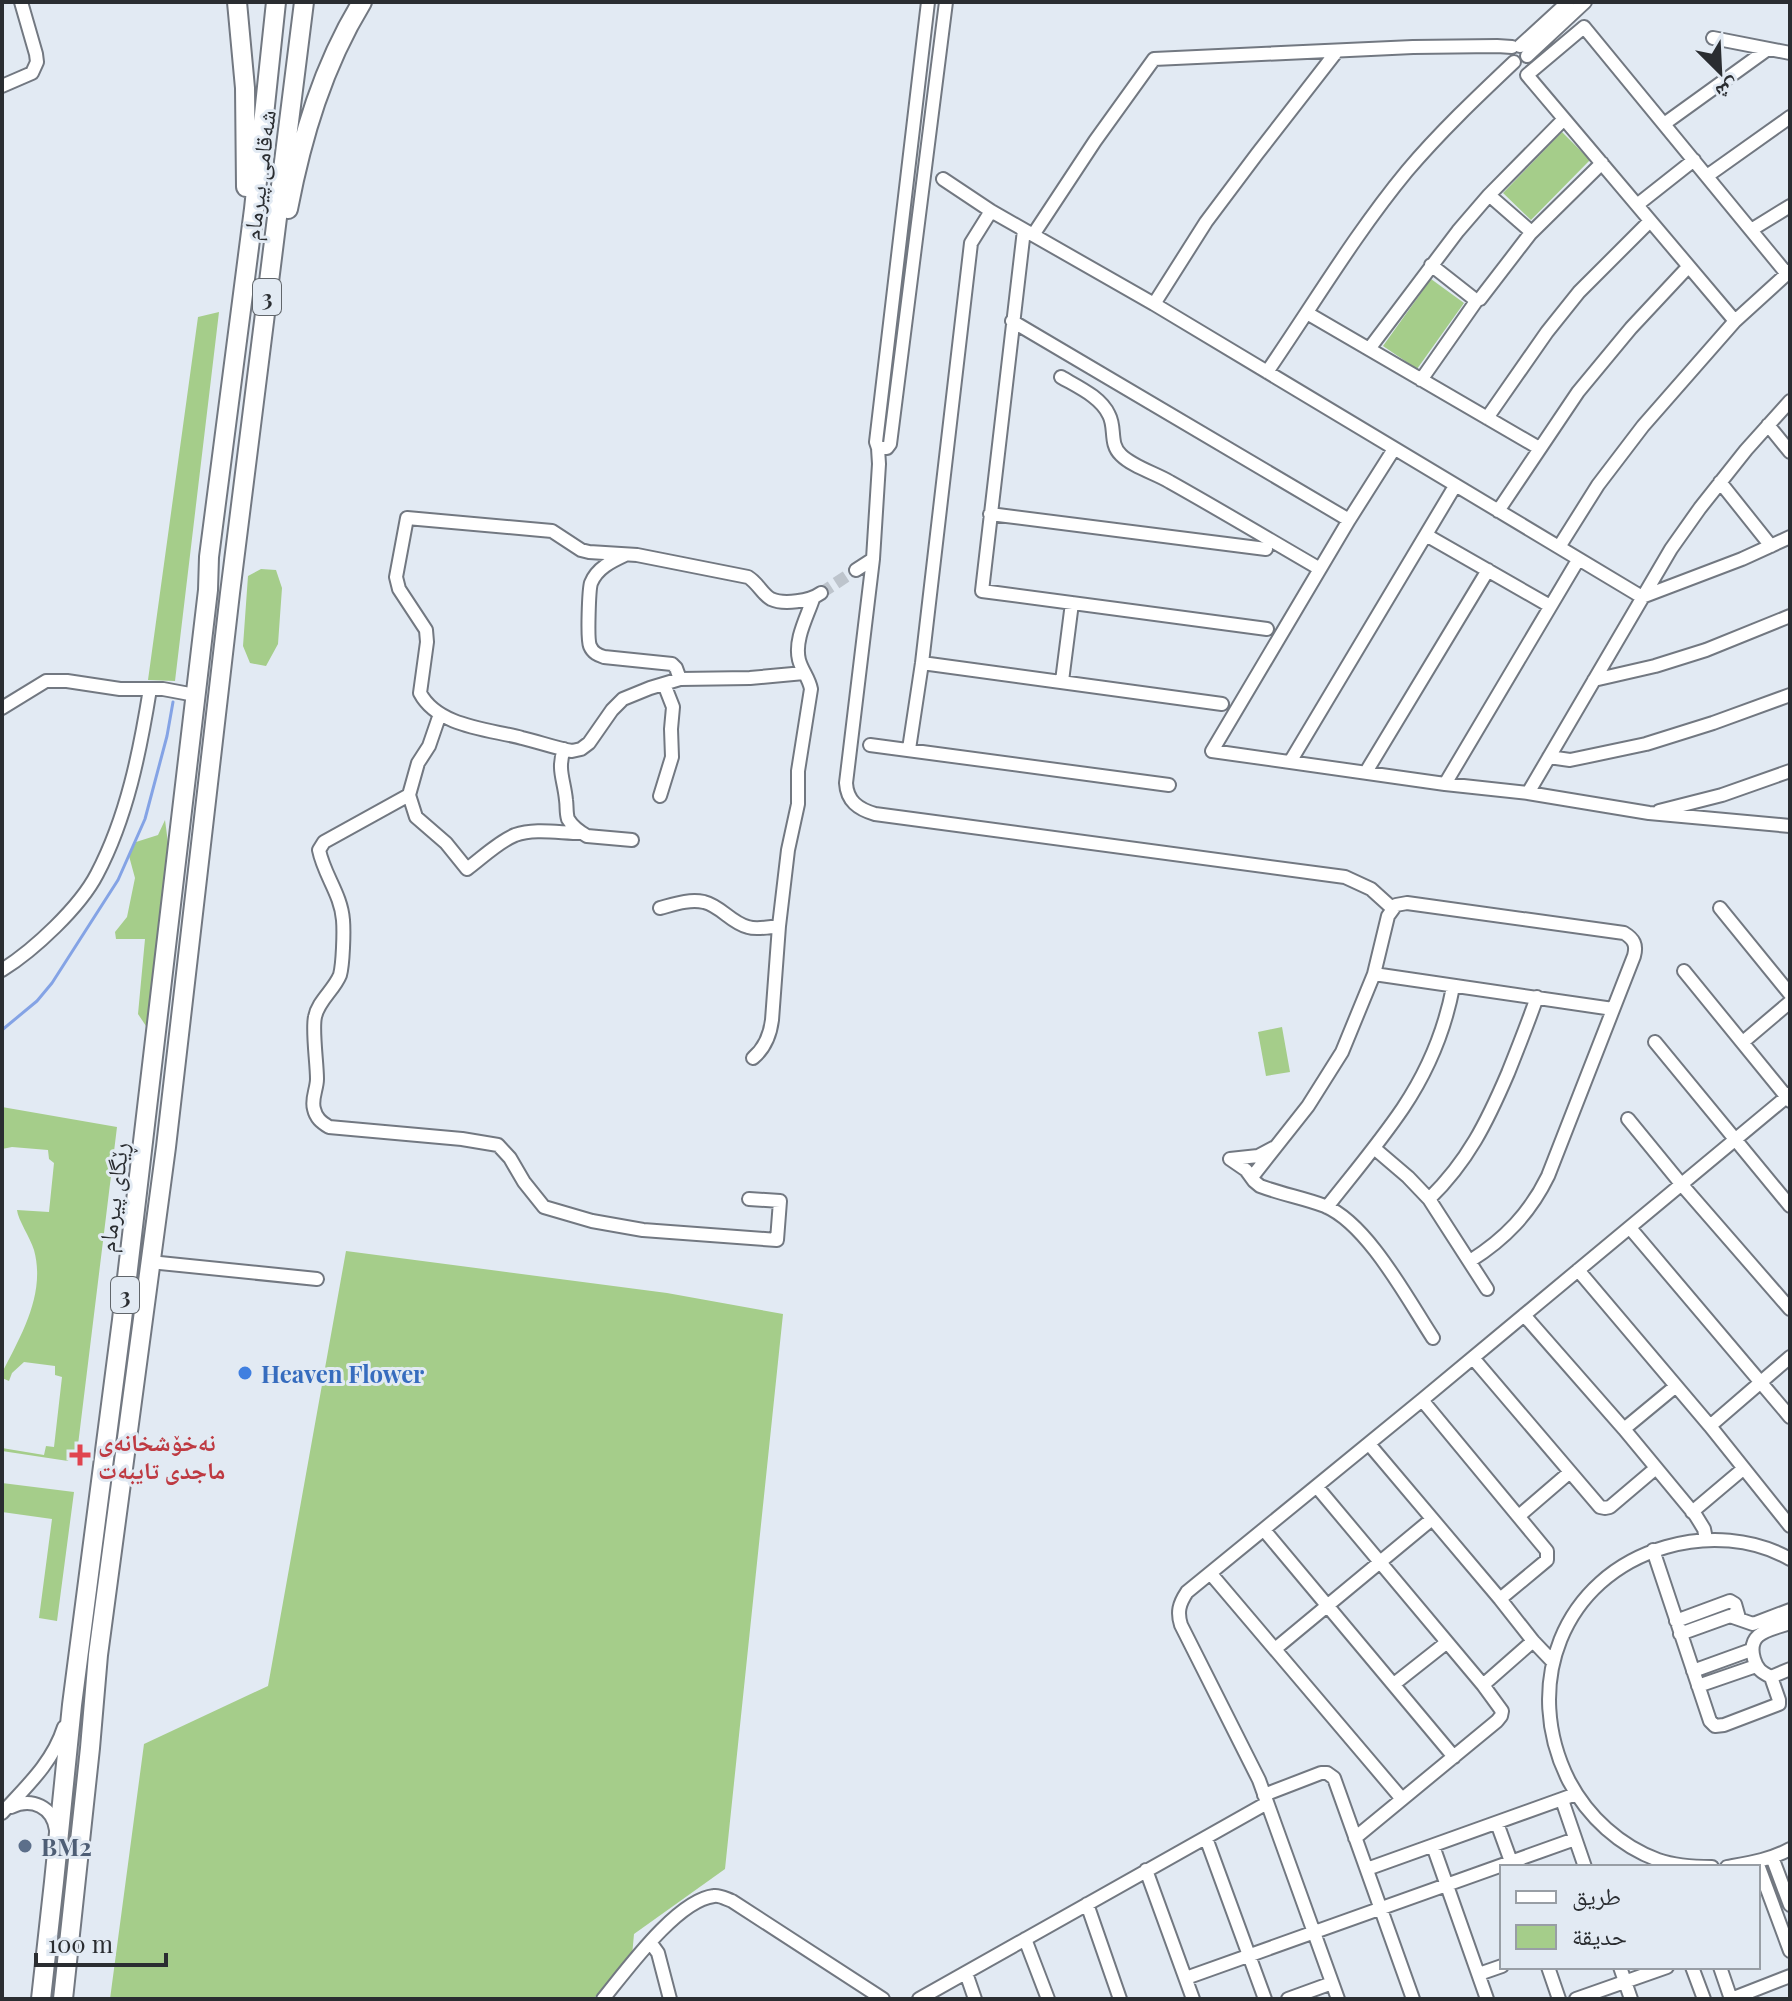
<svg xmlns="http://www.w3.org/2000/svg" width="1792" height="2001" viewBox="0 0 1792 2001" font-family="'Playfair Display','Noto Naskh Arabic',serif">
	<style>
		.green { fill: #a5cd8a }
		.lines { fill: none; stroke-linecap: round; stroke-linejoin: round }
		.stream { stroke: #84a3e5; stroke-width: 3 }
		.minor-tunnel { stroke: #bdc4cc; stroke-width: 12; stroke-dasharray: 12 6; stroke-linecap: butt }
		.minor-casing { stroke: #727881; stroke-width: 16 }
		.highway-casing { stroke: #727881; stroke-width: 22 }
		.minor { stroke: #fff; stroke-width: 12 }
		.highway { stroke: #fff; stroke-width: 18 }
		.shop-dot { fill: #3f7fe0; stroke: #e2eaf3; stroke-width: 3 }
		.health-dot { fill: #e0444e; stroke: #e2eaf3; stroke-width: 3 }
		.service-dot { fill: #5c6f8a; stroke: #e2eaf3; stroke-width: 3 }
		.labels { text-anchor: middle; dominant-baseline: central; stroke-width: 6; stroke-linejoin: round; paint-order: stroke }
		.shield { fill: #e2eaf3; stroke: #61666b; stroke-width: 2 }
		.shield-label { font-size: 22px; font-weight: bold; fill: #2a2d31 }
		.street-label { font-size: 24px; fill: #2a2d31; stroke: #e2eaf3 }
		.shop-label { font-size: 24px; font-weight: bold; fill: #366cbe; stroke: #e2eaf3; text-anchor: start }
		.health-label { font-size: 24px; font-weight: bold; fill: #be3a42; stroke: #e2eaf3; text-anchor: start }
		.service-label { font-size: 24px; font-weight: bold; fill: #4e5e75; stroke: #e2eaf3; text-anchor: start }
	</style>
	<rect width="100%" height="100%" fill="#e2eaf3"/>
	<!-- green -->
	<path class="green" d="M1562 132 1590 160 1531 220 1503 193Z
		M1431 279 1464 303 1417 369 1383 346Z
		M219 312 175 681 148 680 198 317Z
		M261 569 276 570 282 588 278 644 266 666 250 663 243 646 248 576Z
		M165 820 170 858 146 1026 138 1014 145 939H116L115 932 127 917 135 878 129 856 136 842 158 835Z
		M1282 1027 1290 1072 1266 1076 1258 1032Z
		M2 1107 117 1127 77 1453H71L68 1461 2 1451V1448L44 1455 46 1446 54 1447 62 1377 55 1375V1366L24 1362 12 1373 9 1381 2 1378V1373C21 1335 46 1294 34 1250 30 1237 18 1220 17 1210L49 1212 54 1163 49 1159 48 1150 12 1147 2 1149Z
		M346 1251 667 1293 783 1314 725 1869 634 1934 632 1956 593 1999H110L144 1744 268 1686Z
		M2 1483 74 1492 57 1621 39 1618 52 1519 2 1512Z"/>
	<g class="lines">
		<!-- stream -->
		<path class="stream" d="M2 1030 37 1001 52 983 118 880 145 819 167 736 173 702"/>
		<!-- minor-tunnel -->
		<path class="minor-tunnel" d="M821 593 856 570"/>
		<defs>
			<path id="minor" d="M928 2 876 442 878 448H887L890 444 946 2
				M1713 38 1790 53
				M1520 46 1568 2
				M1527 56 1585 2
				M2 86 32 73 37 62 36 54 21 2
				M1664 124 1768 49
				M1707 176 1790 117
				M943 179 991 211 1154 304 1642 597 1742 559 1790 537
				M1489 195 1528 229 1530 234
				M1637 205 1694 160
				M1024 230 982 591 1267 629
				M1751 230 1790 206
				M1033 235 1095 141 1154 59 1413 47 1497 46 1512 47
				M1431 265 1473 298 1477 300
				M1154 304 1206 222 1257 154 1337 51
				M1307 313 1539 448
				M1012 321 1349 520
				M1735 321 1527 75 1584 27 1787 274
				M1369 349 1458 231 1489 195 1564 119
				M1267 372C1313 305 1355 234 1407 171 1440 132 1477 97 1514 62
				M1061 377C1078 387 1101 397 1109 415 1116 428 1109 444 1121 455 1133 467 1155 473 1170 482 1220 510 1270 540 1320 569
				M1421 380 1477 300 1480 299 1530 234 1602 163
				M1487 418 1547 332 1579 292 1650 221
				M1768 425 1790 452
				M878 448 879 464 873 559 846 783C847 801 858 809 875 814L1345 877 1371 889 1392 908
				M1394 449 1349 520 1212 751 1445 784 1528 793 1649 813 1790 826
				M1720 482 1771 546
				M1498 511 1578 392 1631 328 1688 267
				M990 514 1266 549
				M1426 535 1550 606
				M1559 547 1598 485 1643 426 1735 321 1790 271
				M625 555C612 561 597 568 591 583 589 589 587 639 590 646 593 653 598 655 604 657L672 664 676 668 680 679
				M856 570 873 559
				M922 663 1222 704
				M804 673 750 678 680 679 650 688 623 699 612 710 589 743 581 749 572 751C555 748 539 742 522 738 489 729 438 727 420 693L427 642 426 630 399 589 396 577 407 518 552 531 581 550 589 552 637 555 748 577C758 583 762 594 771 599 784 605 810 601 821 593
				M1594 680 1655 666 1706 650 1790 616
				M1062 681 1072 603
				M2 708 46 681H67L120 689H163L195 695
				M870 745 1169 785
				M564 749C557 770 564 779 566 800 567 806 566 813 568 819 572 826 580 832 587 836L632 840
				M909 749 922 663 971 243 991 211
				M1549 757 1570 760 1646 744 1713 723 1790 695
				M1290 762 1455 486
				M1366 772 1488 570
				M1445 784 1578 560
				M1528 793 1671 549 1700 508 1746 450 1790 401
				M409 795 418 763 429 746 440 714
				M660 796 672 757 671 729 673 707 664 684
				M1659 811 1722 795 1790 771
				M581 833C560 833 535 828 515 835 498 842 482 858 467 869L446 843 416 817 409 795 324 842 319 850C324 875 341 894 343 920 344 932 343 964 340 975 334 990 318 1001 315 1017 312 1030 317 1063 317 1079 317 1089 311 1099 314 1109 316 1118 321 1122 329 1127L462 1139 498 1145 510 1158 524 1182 544 1207 592 1221 643 1230 777 1240 780 1201 749 1199
				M660 908C675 904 689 899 704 902 721 906 731 923 748 927 757 930 769 927 779 926
				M1720 908 1790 994
				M2 970C34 950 80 907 97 874 127 817 140 751 150 689
				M1684 971 1790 1101
				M1374 974 1613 1009
				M1655 1042 1790 1206
				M1743 1042 1790 1002
				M753 1058C765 1048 770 1036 772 1020L779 926 788 850 798 804V771L811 689C809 678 802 671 799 660 794 640 807 617 813 599
				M1628 1119 1682 1185 1790 1309
				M1374 1148 1408 1177 1429 1199 1487 1289
				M1230 1159 1246 1170 1254 1181 1260 1186C1281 1194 1304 1198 1325 1206 1368 1224 1408 1300 1433 1338
				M1230 1159 1258 1156 1273 1148
				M1252 1177 1308 1106 1342 1052 1374 974 1388 916 1396 905 1407 903 1624 933C1634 939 1637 945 1634 956L1548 1176C1530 1213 1505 1239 1470 1261
				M1429 1199C1468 1161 1487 1122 1508 1073 1518 1048 1528 1023 1537 997
				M1327 1207C1353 1174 1380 1142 1403 1108 1427 1072 1445 1029 1453 987
				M1630 1228 1790 1417
				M150 1262 317 1279
				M1578 1270 1710 1426 1790 1526
				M1524 1315 1624 1429 1696 1516 1704 1529 1706 1539
				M1473 1358 1600 1507 1605 1508 1610 1507 1656 1468
				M1422 1400 1547 1551V1560L1500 1599
				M1710 1426 1790 1357
				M1624 1429 1676 1386
				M1369 1444 1500 1599 1533 1641 1553 1662
				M1317 1487 1483 1685 1502 1711 1501 1716 1497 1721 1355 1838
				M1692 1512 1743 1469
				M1520 1515 1570 1472
				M1264 1530 1454 1757
				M1653 1550 1710 1721 1715 1726 1724 1725 1779 1704V1700L1771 1677C1761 1672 1757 1669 1754 1659 1746 1632 1770 1630 1790 1623
				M1211 1574 1402 1799
				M1676 1621 1730 1601 1735 1604 1739 1618
				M1680 1634 1730 1616 1753 1624 1790 1610
				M1275 1649 1432 1519
				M1693 1671 1751 1650
				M1771 1677 1790 1669
				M1394 1684 1446 1643
				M1483 1685 1533 1641
				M1698 1686 1756 1666
				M1264 1795 1321 1773H1327L1334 1778 1413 1999
				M1562 1800 1585 1867
				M11 1807C32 1797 53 1807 56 1830
				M2 1813C27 1786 53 1762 64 1727
				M1497 1823 1513 1867
				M1206 1838 1265 1999
				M1433 1846 1487 1999
				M1772 1857 1790 1905
				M1757 1862 1790 1951
				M1712 1867C1694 1867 1675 1866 1658 1860 1620 1846 1588 1817 1569 1781 1521 1686 1562 1577 1666 1547 1707 1535 1753 1538 1790 1559
				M1727 1867C1749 1863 1770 1860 1790 1849
				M1367 1869 1576 1794
				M1146 1870 1193 1999
				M1087 1904 1120 1999
				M1025 1939 1048 1999
				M650 1942 658 1953 670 1999
				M1548 1967 1559 1999
				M1620 1967 1631 1999
				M1692 1967 1704 1999
				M1720 1967 1731 1999 1790 1976
				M966 1973 975 1999
				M1479 1974 1502 1966
				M1186 1978 1575 1839
				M603 1999C626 1971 677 1900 714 1896 720 1895 726 1899 732 1901L883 1999
				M919 1999 1267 1803
				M1288 1999 1332 1983
				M1338 1999 1259 1780 1181 1625C1177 1612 1179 1604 1187 1592L1422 1400 1790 1094
				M1576 1999 1667 1967"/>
			<path id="highway" d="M237 2 245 88 246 187
				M288 209C302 136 323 66 362 2
				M41 1999 54 1882 72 1705 122 1320 208 590 209 557 254 209 276 2
				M63 1999 90 1748 98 1655 166 1147 230 593 304 2"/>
		</defs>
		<!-- minor casing -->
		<use href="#minor" class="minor-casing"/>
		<!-- highway casing -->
		<use href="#highway" class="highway-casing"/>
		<!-- minor -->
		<use href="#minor" class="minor"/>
		<!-- highway -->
		<use href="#highway" class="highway"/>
	</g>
	<!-- markers -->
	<circle class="shop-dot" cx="245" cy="1373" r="8"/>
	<path class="health-dot" d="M76 1443h8v8h8v8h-8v8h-8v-8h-8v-8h8z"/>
	<circle class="service-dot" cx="25" cy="1846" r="8"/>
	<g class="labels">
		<!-- shield labels -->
		<g class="shield">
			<rect x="253" y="279" width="28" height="36" rx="6"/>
			<rect x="111" y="1277" width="28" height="36" rx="6"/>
		</g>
		<g class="shield-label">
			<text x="267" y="297">3</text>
			<text x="125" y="1295">3</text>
		</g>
		<!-- street labels -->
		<g class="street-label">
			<text transform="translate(258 175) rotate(-83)">شەقامی پیرمام</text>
			<text transform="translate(112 1197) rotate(-83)">ڕێگای پیرمام</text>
		</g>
		<!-- shop labels -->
		<g class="shop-label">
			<text x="261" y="1373">Heaven Flower</text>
		</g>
		<!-- health labels -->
		<g class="health-label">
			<text x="98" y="1441">نەخۆشخانەی<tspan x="98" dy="28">ماجدی تایبەت</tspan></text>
		</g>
		<!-- service labels -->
		<g class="service-label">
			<text x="41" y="1846">BM2</text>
		</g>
	</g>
	<!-- border -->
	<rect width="1792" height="2001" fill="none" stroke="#2a2d31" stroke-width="8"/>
	<!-- legend -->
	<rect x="1500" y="1865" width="260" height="104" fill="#e2eaf3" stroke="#989ea5" stroke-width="2"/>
	<rect x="1516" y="1891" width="40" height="12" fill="#ffffff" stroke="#989ea5" stroke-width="2"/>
	<text x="1572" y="1905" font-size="24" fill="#2a2d31">طريق</text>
	<rect x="1516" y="1925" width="40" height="24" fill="#a5cd8a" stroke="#989ea5" stroke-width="2"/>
	<text x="1572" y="1945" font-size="24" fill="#2a2d31">حديقة</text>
	<!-- north arrow -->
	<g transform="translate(1720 72) rotate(156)" stroke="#e2eaf3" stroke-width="6" paint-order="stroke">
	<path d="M0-6L14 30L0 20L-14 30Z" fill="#2a2d31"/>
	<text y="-12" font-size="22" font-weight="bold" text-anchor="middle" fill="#2a2d31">ش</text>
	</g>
	<!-- scale -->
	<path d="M36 1953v12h130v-12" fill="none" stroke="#2a2d31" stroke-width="4"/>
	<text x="48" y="1953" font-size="24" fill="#2a2d31" stroke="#e2eaf3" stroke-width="6" paint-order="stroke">100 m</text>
</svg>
